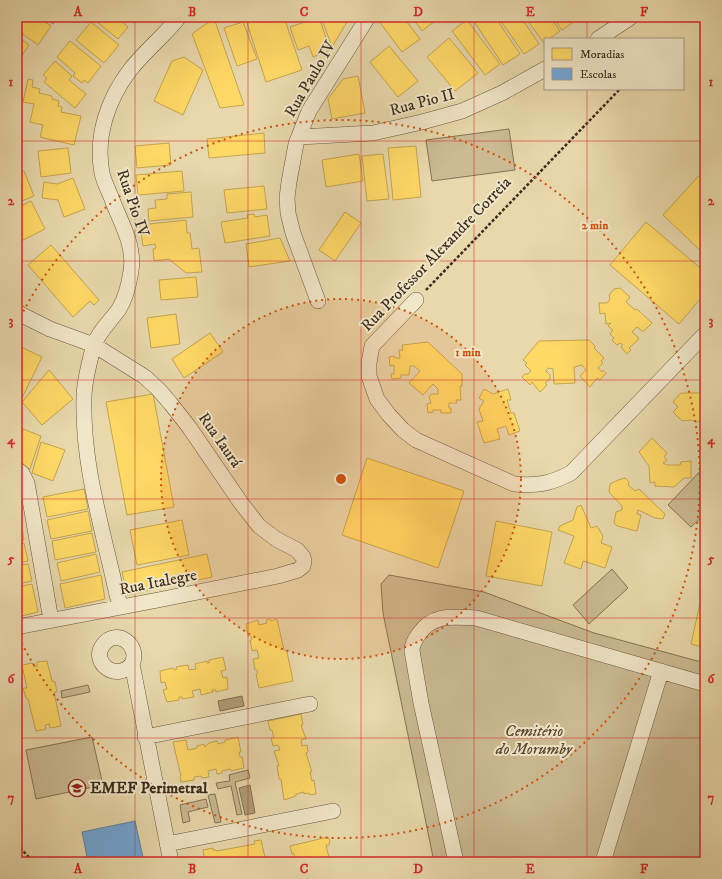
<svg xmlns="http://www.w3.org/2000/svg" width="722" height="879" viewBox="0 0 722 879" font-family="'IM FELL DW Pica',serif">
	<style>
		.green { fill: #cbba92; stroke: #847256 }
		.water { fill: #ae9d79; stroke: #816f53 }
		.homes { fill: #ffd966; stroke: #c5a44f }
		.schools { fill: #6fa8dc; stroke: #6082a2 }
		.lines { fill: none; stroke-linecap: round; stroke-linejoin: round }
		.minor-casing { stroke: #68563e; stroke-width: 16 }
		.path { stroke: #3d2a19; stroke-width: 2.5; stroke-dasharray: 3 2; stroke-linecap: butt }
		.minor { stroke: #f0e6c8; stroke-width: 15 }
		.grid { fill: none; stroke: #d62828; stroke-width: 1; stroke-opacity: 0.55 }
		.ring { fill: none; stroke: #ce520e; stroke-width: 2; stroke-dasharray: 2 4 }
		.labels { text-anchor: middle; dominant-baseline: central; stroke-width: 4; stroke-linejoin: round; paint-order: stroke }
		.street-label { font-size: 16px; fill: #3d2a19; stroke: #f0e6c8 }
		.park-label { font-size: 16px; font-style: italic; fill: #594731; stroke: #f0e6c8 }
		.poi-label { font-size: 16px; font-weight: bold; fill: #3d2a19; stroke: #f0e6c8; text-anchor: start }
		.centre { fill: #ce520e; stroke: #f0e6c8; stroke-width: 2 }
		.ring-label { font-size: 12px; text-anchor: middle; font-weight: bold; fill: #ce520e; stroke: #f0e6c8; stroke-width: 4; stroke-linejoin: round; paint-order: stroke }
		.neatline { fill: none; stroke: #d62828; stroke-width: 1.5 }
		.grid-label { font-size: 13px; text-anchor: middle; font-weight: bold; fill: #d62828 }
	</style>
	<rect width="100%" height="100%" fill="#e8d8ab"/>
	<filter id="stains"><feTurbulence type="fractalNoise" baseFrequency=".005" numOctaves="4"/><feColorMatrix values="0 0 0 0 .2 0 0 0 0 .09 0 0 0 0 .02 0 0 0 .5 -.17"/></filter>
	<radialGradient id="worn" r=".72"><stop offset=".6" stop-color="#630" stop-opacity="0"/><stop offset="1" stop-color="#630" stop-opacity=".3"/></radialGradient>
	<!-- green -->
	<path class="green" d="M509 129 515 170 432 181 426 140Z
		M704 467 705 514 691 527 668 505Z
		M612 569 628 588 589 624 573 605Z
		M389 575 484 592 594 633 705 663V862H434L383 613 381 584Z
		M88 685 90 692 62 698 61 691Z
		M92 737 103 785 36 799 26 750Z
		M248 770 250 778 235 782 242 814 237 815 231 786 218 789 216 783 230 781 229 775Z
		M215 794 221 822 215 823 208 795Z
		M206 799 208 807 188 812 190 821 183 823 180 805Z"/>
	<!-- water -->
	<path class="water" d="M242 696 244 706 220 711 218 701Z
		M250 785 255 813 245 815 239 788Z"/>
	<!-- homes -->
	<path class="homes" d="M17 17H38L51 26 38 45 17 30Z
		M43 17H58L53 24Z
		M91 17H116L128 27 118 39Z
		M126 17H139L134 23Z
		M245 17H284L302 70 266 82Z
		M319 17 330 50 313 57 309 46 298 50 290 27Z
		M321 17H350L332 47Z
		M382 17H403L420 39 402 52 378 20Z
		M412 17H438L439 18 422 31Z
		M471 17H495L520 54 503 65Z
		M498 17H521L539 44 524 54Z
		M525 17H550L560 31 549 39H545L544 43Z
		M553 17H579V18L562 30Z
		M214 18 244 105 220 108 192 34Z
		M467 20 500 64 485 75 452 31Z
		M91 22 119 45 104 63 76 40Z
		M243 22 257 59 237 66 224 28Z
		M17 36 29 45 17 63Z
		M449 38 478 73 455 91 427 57Z
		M70 41 101 66 88 83 84 80 82 83 73 76 75 73 57 57Z
		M389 46 418 81 398 97 370 62Z
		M184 57 203 70 183 115 154 101 172 61Z
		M55 61 72 76 69 80 86 94 75 108 44 82 47 78 43 75Z
		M358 76 365 113 332 119 328 99 343 79Z
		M28 79 33 80 32 87 40 89 39 93 52 96V99L59 101 58 106 62 107 61 112 81 116 74 145 40 137 43 125 30 122 34 104 23 102Z
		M264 133 265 153 209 158 207 139Z
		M169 143 171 165 137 168 135 146Z
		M416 146 421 197 393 200 388 148Z
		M68 148 71 173 41 177 38 151Z
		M359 154 363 181 326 187 322 160Z
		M383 154 389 199 367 201 362 156Z
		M705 169V255L663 215Z
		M24 171 34 196 17 203V173Z
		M182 171 184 191 138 195 136 175Z
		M73 178 85 209 64 217 58 200 42 198 44 182 57 184Z
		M264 186 267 209 227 213 224 190Z
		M191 192 193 217 149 221 148 209 156 208 155 200 167 199V194Z
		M31 201 45 229 17 243V208Z
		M345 212 361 223 335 261 319 250Z
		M254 214 255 217 267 215 270 236 225 243 221 222 248 218 247 215Z
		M186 220 187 233H190L192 249 199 248 202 272 186 273 169 259 154 261 153 249 156 248 155 244 143 246 140 225Z
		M646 222 705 272V293L679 324 610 265Z
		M280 238 290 261 249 267 246 244Z
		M51 245 99 300 94 305 90 301 73 317 28 265Z
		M196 277 198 297 161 300 159 280Z
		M620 288 630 297 626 302 635 310 637 309 652 323 644 331H642L637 327 632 332 638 337V340L629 348 631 350 627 354 621 347 623 345 620 343 617 345 612 340 614 338 610 334 613 330 608 326 611 323 606 324 605 313 600 314 599 303H607L610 299 609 295 614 289Z
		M176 314 180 344 151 348 147 318Z
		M210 333 223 352 184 378 172 359Z
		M589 340 595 346 594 348 604 358 601 361 603 363 598 368 602 372 603 370 606 373 600 380 597 378 590 387 580 376 586 370 582 365 574 367 575 383 554 384 553 369 548 368 546 371 550 375V379L545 383 547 385 540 392 532 382 530 385 522 377 525 374H528L531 371 525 365 527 363 523 360 539 341Z
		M428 342 462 374V386H460L461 400H456L457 403H449V408H451V413H441V410H433V412L428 413 427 404 431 403 429 397 431 394H438V389L433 384 423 395 409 383 420 371 414 366H410L409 375H401V378L392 379 391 374H394V365L390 366 389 357 394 356 395 358H400L399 350H403L402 345Z
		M17 345 42 357 17 408Z
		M49 370 73 399 42 425 22 402Z
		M484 389 493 394 508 389 511 400H507L511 413H514L520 431 509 435 506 426 497 429 500 439 484 443 477 422 483 421 479 409 484 401 479 398Z
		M681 393H705V420L696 422 691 420 682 421 673 412 678 407 673 402Z
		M153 394 174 507 127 515 106 402Z
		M23 429 41 436 30 469 17 464V448Z
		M652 438 667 453 664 457 667 460 663 463 667 465H680L681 462 691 461V478H684L674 487 655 486V482L650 483 649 466 639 452Z
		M41 442 65 450 53 481 32 473Z
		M367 458 464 491 438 568 342 535Z
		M625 478 629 482 628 485 635 491 639 489 665 514 663 519 655 518 638 510 637 514 641 515 637 531 617 526 614 523 616 512 622 510V506L609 492 610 484 618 480Z
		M84 489 88 509 47 517 43 497Z
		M581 505 591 528 597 526 603 536 601 543 612 547 605 568 583 561 581 569 564 563 574 536 558 530 560 526 573 520 577 507Z
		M88 511 92 531 51 539 47 520Z
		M182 520 189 555 137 565 130 530Z
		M496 521 552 532 542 586 486 576Z
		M21 523 24 540 17 541V524Z
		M92 533 96 552 55 560 52 541Z
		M24 543 28 561 17 563V544Z
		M96 554 100 572 61 581 57 563Z
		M207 554 212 577 127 595 122 572Z
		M28 564 32 581 17 584V566Z
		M101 575 105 599 65 608 60 584Z
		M32 584 38 612 17 617V587Z
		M701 599 705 600V648L691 644Z
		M270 619 271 621 277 619 284 650 287 652 293 681 259 688 256 674 258 673 257 670H255L253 659 259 658 257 650 252 651 250 640H252L251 636H248L246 624 258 620 259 625 267 623 266 620Z
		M223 657 226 670 221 671 223 678 227 677 228 689 216 692V690H212L213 692 201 695 200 689 192 691 194 697 182 699V697H179V700L167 702 163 690 167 689 165 682 161 683 160 671 173 668 174 670 177 669 176 667 188 665 189 670 196 669 195 664 207 661V663H209V660Z
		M47 661 52 681 55 682 57 692H54L61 726 50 728 49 724 45 725 46 729 36 731 28 699 26 698 23 688H27L22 665 32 663 34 664V667L37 666V662Z
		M301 714 303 725H301L306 739 301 740 302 746 307 745 308 752 306 753 312 772H310L312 781 314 780 316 794 310 795 309 793 304 794V792L296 794V796L284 800 281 779H279L277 766H279L274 751 280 750 278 745 273 746 271 738H274L272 730H270L268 721Z
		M238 737 241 752H239L240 757H242L244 768 231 771 230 769 222 771V773L217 774 216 769 208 771 209 777 202 778 201 776 194 777V780L181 782 180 776H181L173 742 186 740 188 750 197 748V746L204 744 205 747 209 743 217 741 218 744 225 742V740Z
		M328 837 330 841 329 845H326L330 862H297L293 853 292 854 290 846Z
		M261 840 266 862H205L203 850 213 848V850H216L217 851 255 844 254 841Z"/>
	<!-- schools -->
	<path class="schools" d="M135 821 144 862H88L82 832Z"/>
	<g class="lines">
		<defs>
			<path id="minor" d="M598 39 631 17
				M299 137 373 133 422 122 462 111 502 93 545 69
				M416 300 372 346 369 363V376L377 399 389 415 403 430 416 440 514 484C537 486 550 484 571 473L705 334
				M318 301 293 233 288 213 287 198 289 182 296 144 309 111 368 17
				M17 311 20 314 50 329 94 345 145 377 159 390 171 404 189 427 241 503 259 526 276 539 297 550 303 557 304 561 303 566 298 570 278 576 158 600 17 627
				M17 469 22 473 27 483 51 620
				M121 607 117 595C103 530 82 465 84 398 84 381 89 365 93 348 97 333 110 322 119 309 126 298 129 284 131 271 135 246 122 225 113 202 110 193 104 183 102 173 95 136 108 99 130 70 145 51 164 36 179 17
				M132 664C116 683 90 662 103 645 116 627 141 645 132 664L171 862
				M145 737 310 704
				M167 844 333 811
				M456 862 421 703 412 651C412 644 415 639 419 634 433 613 454 617 476 618L705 684
				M603 862 661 671"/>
		</defs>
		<!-- minor casing -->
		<use href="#minor" class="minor-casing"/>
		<!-- path -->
		<path class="path" d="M426 290 620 89
			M17 844 33 862"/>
		<!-- minor -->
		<use href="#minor" class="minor"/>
	</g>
	<!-- grid -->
	<path class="grid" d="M135 17V862M248 17V862M361 17V862M474 17V862M587 17V39M587 89V862M17 141H705M17 261H705M17 380H705M17 499H705M17 618H705M17 738H705"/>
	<!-- distance rings -->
	<circle cx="341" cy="479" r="180" fill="#ce520e" fill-opacity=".12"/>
	<g class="ring">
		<circle cx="341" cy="479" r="180"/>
		<path d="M18 322A359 359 0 1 1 18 636"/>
	</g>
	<!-- icons -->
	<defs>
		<symbol id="school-ring" viewBox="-11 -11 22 22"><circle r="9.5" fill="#f0e6c8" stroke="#8f2418" stroke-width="1.5"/><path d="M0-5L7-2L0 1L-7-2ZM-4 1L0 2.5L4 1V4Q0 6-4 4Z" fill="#8f2418"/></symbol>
	</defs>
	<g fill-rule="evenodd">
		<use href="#school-ring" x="67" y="778" width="20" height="20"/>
	</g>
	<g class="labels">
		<!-- street labels -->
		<g class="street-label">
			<text transform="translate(310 79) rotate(-60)">Rua Paulo IV</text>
			<text transform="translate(422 102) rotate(-15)">Rua Pio II</text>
			<text transform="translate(133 203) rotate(71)">Rua Pio IV</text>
			<text transform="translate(436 254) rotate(-46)">Rua Professor Alexandre Correia</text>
			<text transform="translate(220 440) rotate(55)">Rua Iaurá</text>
			<text transform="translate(158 582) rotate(-11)">Rua Italegre</text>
		</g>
		<!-- park labels -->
		<g class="park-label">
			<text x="534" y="731">Cemitério<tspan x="534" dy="18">do Morumby</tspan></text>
		</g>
		<!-- poi labels -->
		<g class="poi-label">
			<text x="90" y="788">EMEF Perimetral</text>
		</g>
	</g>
	<circle cx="341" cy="479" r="6" class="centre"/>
	<g class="ring-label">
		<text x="595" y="229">2 min</text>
		<text x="468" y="356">1 min</text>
	</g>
	<!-- margin -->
	<rect width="722" height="879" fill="none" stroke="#e8d8ab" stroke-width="44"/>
	<!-- legend -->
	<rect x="544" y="38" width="140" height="52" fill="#f0e6c8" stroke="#a89b82"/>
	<rect x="552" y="48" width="20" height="12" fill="#ffd966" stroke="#a89b82"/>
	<text x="580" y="58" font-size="12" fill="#3d2a19">Moradias</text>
	<rect x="552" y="68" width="20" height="12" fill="#6fa8dc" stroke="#a89b82"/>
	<text x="580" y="78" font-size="12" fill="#3d2a19">Escolas</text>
	<rect x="22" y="22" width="678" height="835" class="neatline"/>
	<g class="grid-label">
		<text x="78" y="16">A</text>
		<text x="192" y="16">B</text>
		<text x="304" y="16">C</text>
		<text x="418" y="16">D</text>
		<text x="530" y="16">E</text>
		<text x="644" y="16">F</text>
		<text x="11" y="86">1</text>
		<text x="711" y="86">1</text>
		<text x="11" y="205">2</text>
		<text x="711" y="205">2</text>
		<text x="11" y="325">3</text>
		<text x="711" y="325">3</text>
		<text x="11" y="444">4</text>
		<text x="711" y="444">4</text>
		<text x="11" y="563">5</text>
		<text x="711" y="563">5</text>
		<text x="11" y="683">6</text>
		<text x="711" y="683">6</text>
		<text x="11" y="802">7</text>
		<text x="711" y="802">7</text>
		<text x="78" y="873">A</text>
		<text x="192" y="873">B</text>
		<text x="304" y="873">C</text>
		<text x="418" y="873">D</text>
		<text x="530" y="873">E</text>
		<text x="644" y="873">F</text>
	</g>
	<rect width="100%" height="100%" filter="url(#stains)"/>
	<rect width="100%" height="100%" fill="url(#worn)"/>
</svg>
